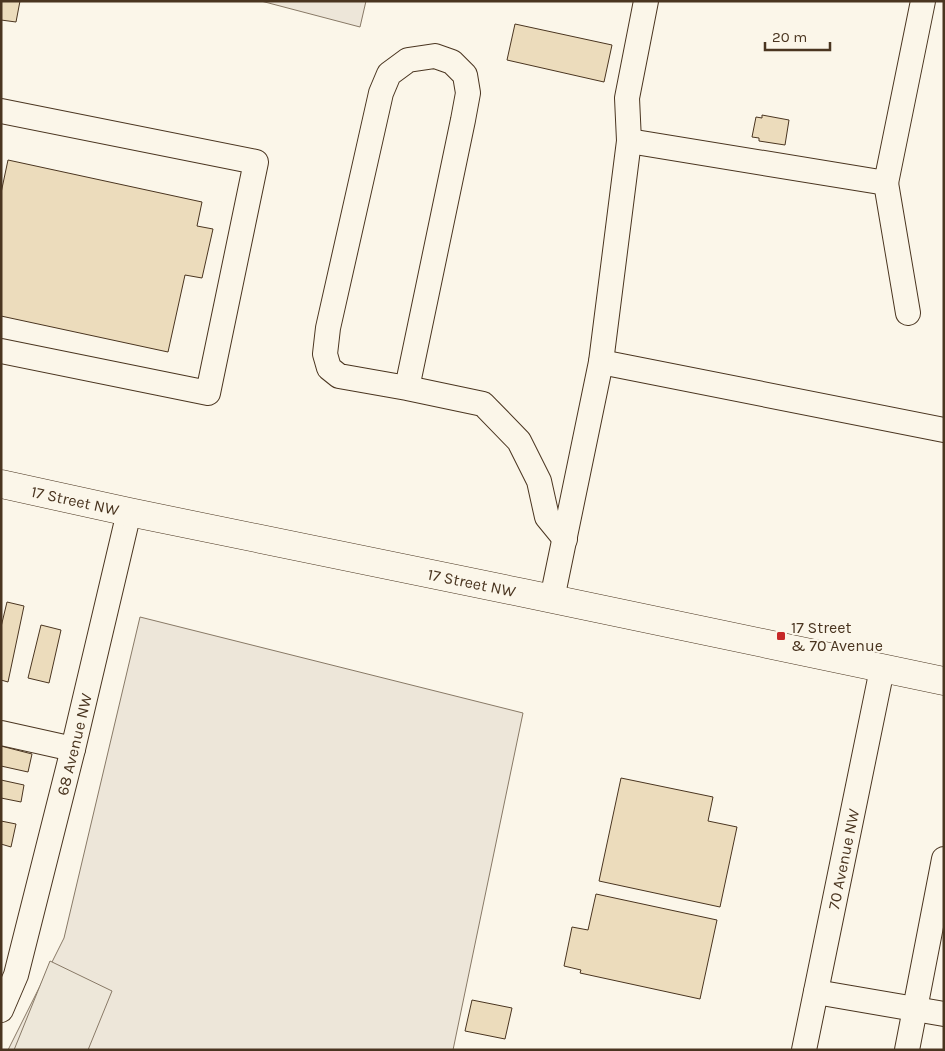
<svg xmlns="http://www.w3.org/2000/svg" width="945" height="1051" viewBox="0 0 945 1051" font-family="Karla,sans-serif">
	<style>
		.green { fill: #ede6d9; stroke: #887966 }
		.parking { fill: #ede7d9; stroke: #887966 }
		.building { fill: #ecdcbc; stroke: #4a3520 }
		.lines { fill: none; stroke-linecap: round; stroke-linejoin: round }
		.minor-casing { stroke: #4a3520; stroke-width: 26 }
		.major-casing { stroke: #4a3520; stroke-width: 29 }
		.minor { stroke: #fbf6e9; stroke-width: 24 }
		.major { stroke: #fbf6e9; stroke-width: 28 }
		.poi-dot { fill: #c62828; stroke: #fbf6e9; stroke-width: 2 }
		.labels { text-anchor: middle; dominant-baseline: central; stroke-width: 4; stroke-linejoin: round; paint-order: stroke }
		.street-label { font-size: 16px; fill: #4a3520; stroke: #fbf6e9 }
		.poi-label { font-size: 16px; fill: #4a3520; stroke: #fbf6e9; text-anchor: start }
	</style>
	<rect width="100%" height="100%" fill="#fbf6e9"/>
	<!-- green -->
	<path class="green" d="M261 1H366L360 27Z
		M140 617 523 713 453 1050H8L64 938Z"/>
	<!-- parking -->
	<path class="parking" d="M50 961 112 991 88 1050H14Z"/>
	<!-- building -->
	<path class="building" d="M1 1H20L16 22 1 20Z
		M515 24 612 45 604 82 507 60Z
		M762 115 789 120 785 145 759 141V138L752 137 756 117 762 118Z
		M8 160 202 202 197 226 213 229 202 278 185 275 168 352 1 316V193Z
		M7 602 24 606 8 682 1 680V627Z
		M41 625 61 630 49 683 28 678Z
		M1 746 32 754 28 772 1 766Z
		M621 778 713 797 708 821 737 827 720 907 599 881Z
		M1 780 24 785 21 802 1 798Z
		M1 821 16 824 11 847 1 844Z
		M596 894 717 920 700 999 580 973 581 970 564 966 572 927 588 930Z
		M472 1000 512 1008 505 1039 465 1031Z"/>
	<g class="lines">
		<defs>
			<g id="minor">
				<path d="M1 111 256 162 208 393 1 351"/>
				<path d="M629 141 886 183 923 1"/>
				<path d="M886 183 908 313"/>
				<path d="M601 362 944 430"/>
				<path d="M407 388 463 120 468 93 465 75 452 62 435 56 408 60 389 74 381 93 328 328 325 354 329 368 339 376 407 388 483 404 519 441 539 481 547 517 565 539"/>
				<path d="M552 599 601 362 629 141 627 98 646 1"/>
				<path d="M1 733 73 749"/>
				<path d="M816 992 944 1014"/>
				<path id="s1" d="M1 1010 16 975 73 749 129 512"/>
				<path id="s2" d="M804 1050 882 669"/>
				<path d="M907 1050 944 859"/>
			</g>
			<g id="major">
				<path id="s3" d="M1 484 129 512 524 593 944 681"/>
			</g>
		</defs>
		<!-- minor casing -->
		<use href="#minor" class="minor-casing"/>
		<!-- major casing -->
		<use href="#major" class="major-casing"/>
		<!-- minor -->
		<use href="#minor" class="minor"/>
		<!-- major -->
		<use href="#major" class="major"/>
	</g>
	<!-- markers -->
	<rect class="poi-dot" x="776" y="631" width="10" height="10" rx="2.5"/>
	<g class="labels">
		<!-- street labels -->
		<g class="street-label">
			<text stroke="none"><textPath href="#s3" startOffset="76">17 Street NW</textPath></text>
			<text stroke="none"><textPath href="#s3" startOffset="481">17 Street NW</textPath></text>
			<text stroke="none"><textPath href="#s1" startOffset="276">68 Avenue NW</textPath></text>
			<text stroke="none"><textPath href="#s2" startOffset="195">70 Avenue NW</textPath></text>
		</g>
		<!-- poi labels -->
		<g class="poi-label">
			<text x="791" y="627">17 Street<tspan x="791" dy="18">&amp; 70 Avenue</tspan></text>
		</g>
	</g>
	<!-- border -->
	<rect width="945" height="1051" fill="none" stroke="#4a3520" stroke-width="5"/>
	<!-- scale -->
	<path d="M765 42v8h65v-8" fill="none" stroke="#4a3520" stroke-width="2.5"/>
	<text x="772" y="42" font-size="15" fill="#4a3520" stroke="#fbf6e9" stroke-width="4" paint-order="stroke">20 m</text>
</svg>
